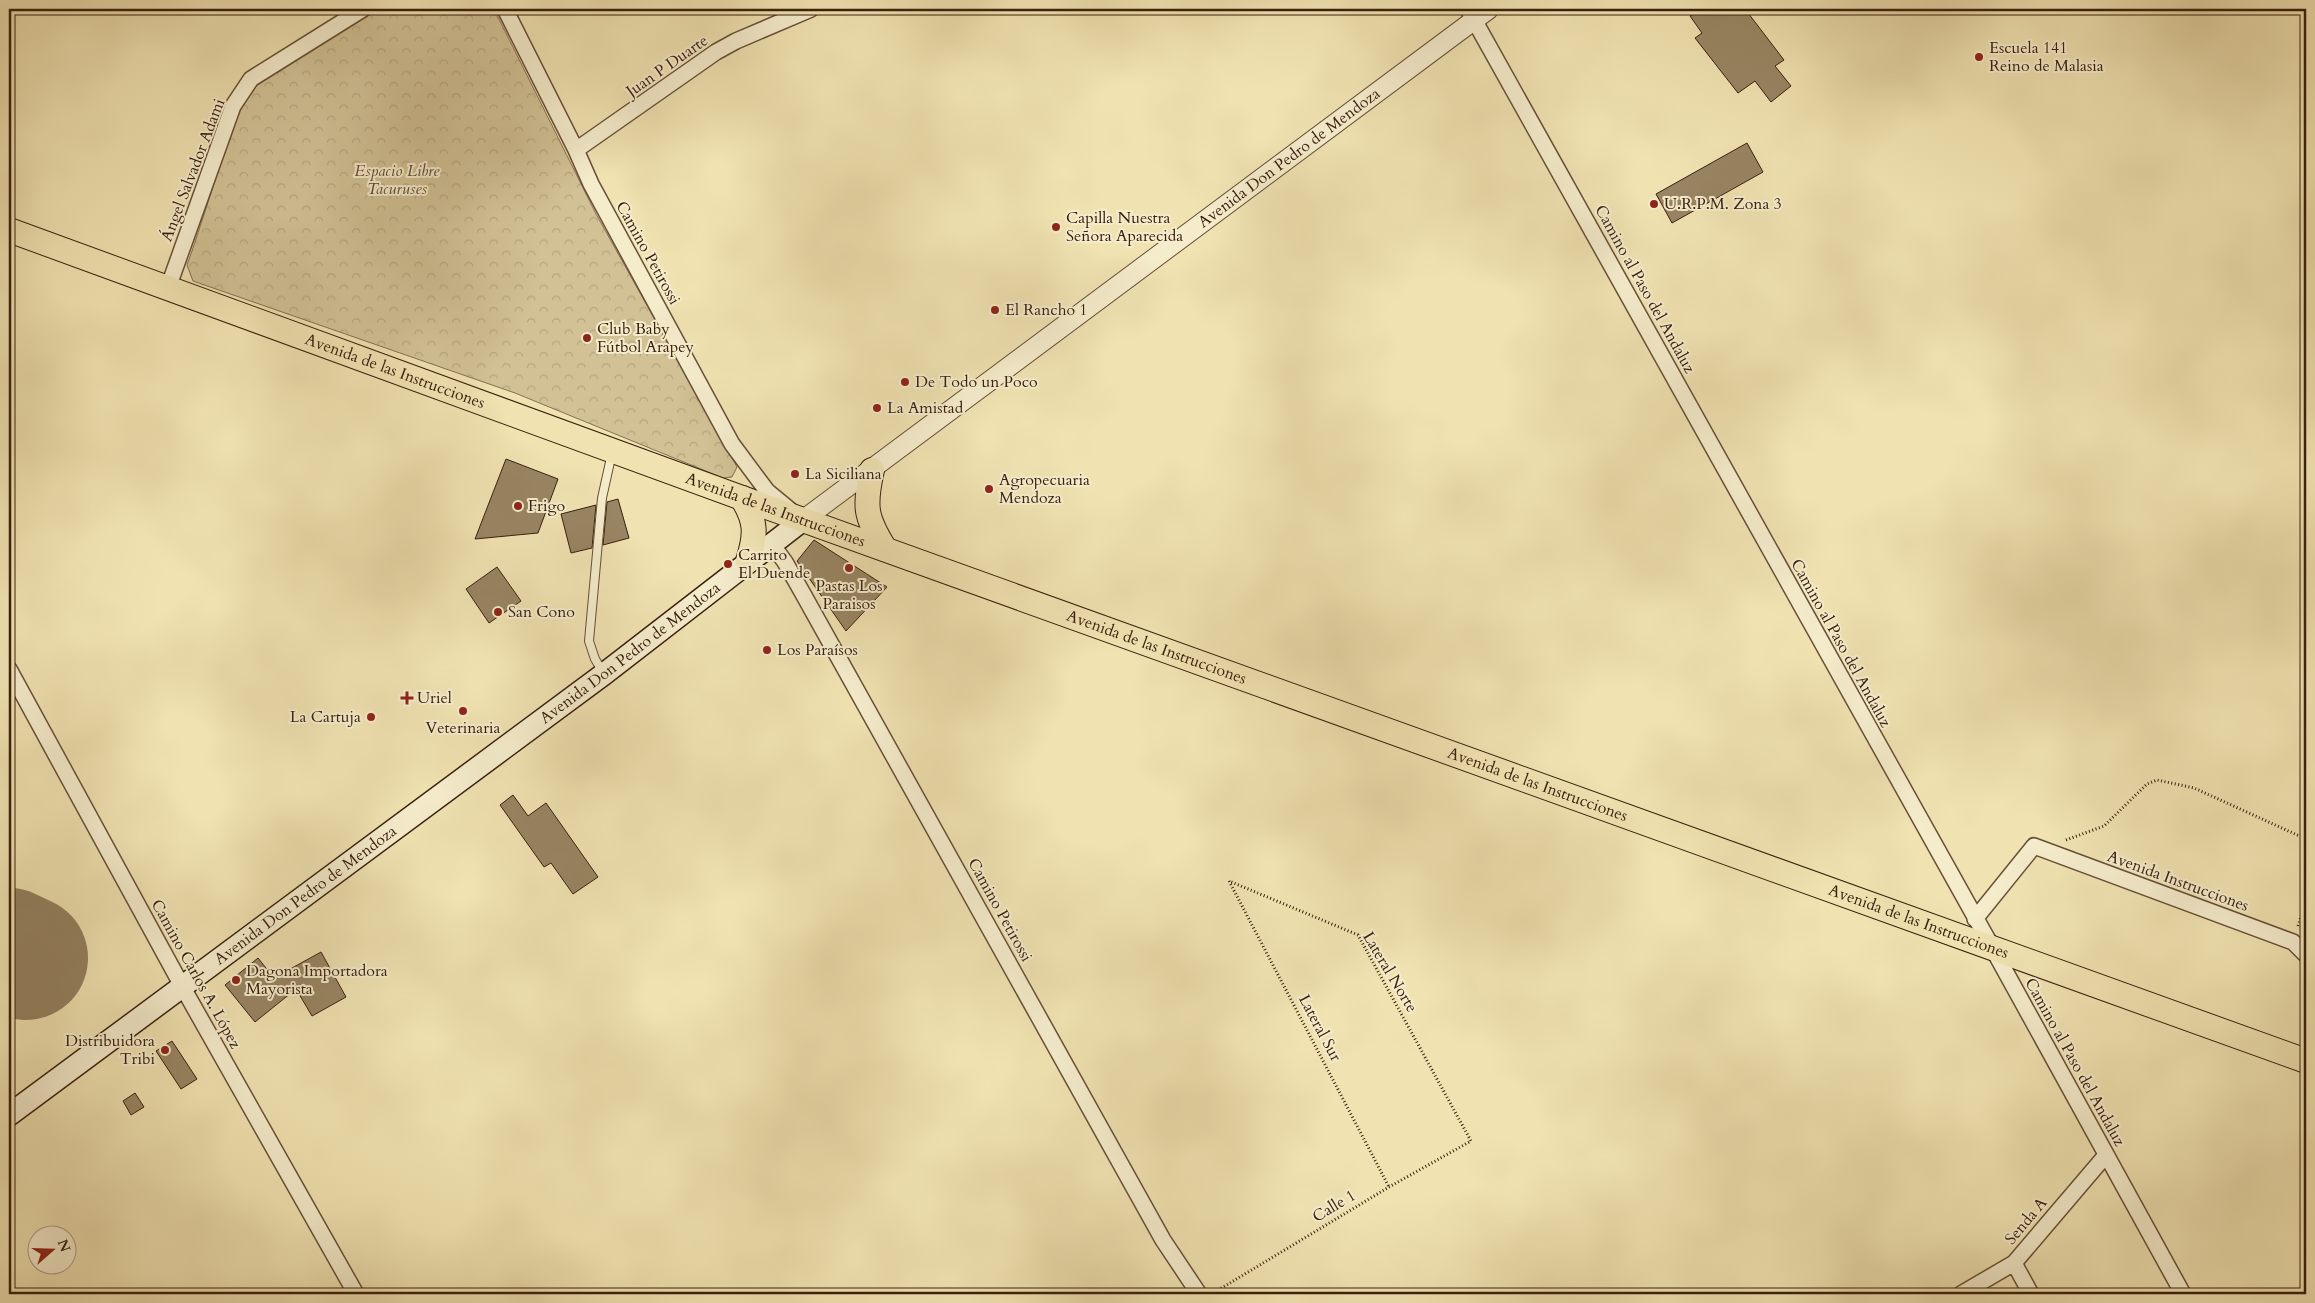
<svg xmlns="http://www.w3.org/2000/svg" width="2315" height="1303" viewBox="0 0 2315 1303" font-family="Cardo,serif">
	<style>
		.park { fill: url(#park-crowns); stroke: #857052 }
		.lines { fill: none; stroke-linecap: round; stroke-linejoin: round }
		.runway { stroke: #948160; stroke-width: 124 }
		.building { fill: #988563; stroke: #39200e }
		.service-casing { stroke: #675037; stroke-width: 10 }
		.minor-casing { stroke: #675037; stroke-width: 18 }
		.tertiary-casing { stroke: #675037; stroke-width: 21 }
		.secondary-casing { stroke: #39200e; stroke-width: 24 }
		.primary-casing { stroke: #39200e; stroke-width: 26 }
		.path { stroke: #39200e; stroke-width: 3; stroke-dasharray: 1 2.5; stroke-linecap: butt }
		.service { stroke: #f5eccc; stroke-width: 8 }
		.minor { stroke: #f5eccc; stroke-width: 15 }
		.tertiary { stroke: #f5eccc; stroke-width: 19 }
		.secondary { stroke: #f5eccc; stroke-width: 21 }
		.primary { stroke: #f0e2b1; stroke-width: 24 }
		.poi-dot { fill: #8f2418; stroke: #f5eccc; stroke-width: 2 }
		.labels { text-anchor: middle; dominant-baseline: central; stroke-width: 4; stroke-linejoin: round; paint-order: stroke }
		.poi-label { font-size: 16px; fill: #39200e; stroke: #f5eccc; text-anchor: start }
		.street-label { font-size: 16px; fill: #39200e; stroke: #f5eccc }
		.park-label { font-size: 16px; font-style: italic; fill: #5f4830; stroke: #f5eccc }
	</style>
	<defs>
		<pattern id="park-crowns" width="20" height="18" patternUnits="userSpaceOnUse" patternTransform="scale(1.25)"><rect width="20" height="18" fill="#d1c195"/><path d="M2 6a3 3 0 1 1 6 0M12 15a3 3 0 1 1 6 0" fill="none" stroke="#b4a67f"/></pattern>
	</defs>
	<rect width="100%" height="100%" fill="#f0e2b1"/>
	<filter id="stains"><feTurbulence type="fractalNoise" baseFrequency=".004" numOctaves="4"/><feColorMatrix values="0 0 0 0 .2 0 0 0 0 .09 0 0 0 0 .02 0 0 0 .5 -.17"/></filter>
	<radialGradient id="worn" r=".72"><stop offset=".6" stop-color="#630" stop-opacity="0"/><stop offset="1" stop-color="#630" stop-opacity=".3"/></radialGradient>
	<!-- park -->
	<path class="park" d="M367 9H494L596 214 737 467 732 477 723 478 515 393 193 281 187 265 192 251 235 120 255 83Z"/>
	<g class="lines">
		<!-- runway -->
		<path class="runway" d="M9 950 26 958"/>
	</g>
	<!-- building -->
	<path class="building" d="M1699 9H1745L1784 60 1775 66 1791 86 1771 102 1755 81 1738 93 1695 38 1702 33 1690 16Z
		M1747 143 1763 172 1672 223 1656 194Z
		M506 459 558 479 538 533 475 539Z
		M618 499 629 538 603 545 607 502Z
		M596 505 592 548 571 553 561 514Z
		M814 540 887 587 846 631 797 561Z
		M497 567 521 601 489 623 466 589Z
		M513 795 528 816 546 803 598 877 573 894 551 863 544 867 500 805Z
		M321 952 346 997 312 1016 296 989 255 1022 225 985 258 958 274 978Z
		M172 1041 197 1079 181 1089 156 1051Z
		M135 1093 144 1107 131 1115 123 1101Z"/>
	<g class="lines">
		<defs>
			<path id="service" d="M604 674 595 659 589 641 602 498 612 453"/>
			<path id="minor" d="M505 9 576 150 591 184 732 444 767 491 790 510
				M1468 9 1993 949 2183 1294
				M576 150 716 52 736 41 811 9
				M168 288 233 106 251 79 363 9
				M771 543 785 562 802 592 1163 1240 1199 1294
				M9 669 182 986 356 1294
				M1975 919 2034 846 2293 942 2306 955
				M2014 1263 2031 1294
				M1961 1294 2014 1263 2106 1155"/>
			<g id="tertiary">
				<path id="s1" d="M803 520 1489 9"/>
			</g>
			<g id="secondary">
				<path id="s2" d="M9 1115 604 674 803 520"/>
			</g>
			<g id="primary">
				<path id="s3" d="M9 230 742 498 2306 1061"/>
				<path d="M872 470C864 506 865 517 885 549"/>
				<path d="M742 498C757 522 756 535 748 561"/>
			</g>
		</defs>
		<!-- service casing -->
		<use href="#service" class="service-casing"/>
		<!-- minor casing -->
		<use href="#minor" class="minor-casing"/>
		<!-- tertiary casing -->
		<use href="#tertiary" class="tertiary-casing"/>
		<!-- secondary casing -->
		<use href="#secondary" class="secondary-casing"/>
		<!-- primary casing -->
		<use href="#primary" class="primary-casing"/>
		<!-- path -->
		<path class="path" d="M2066 840 2104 826 2147 784 2157 780 2194 788 2306 839
			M1229 881 1389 1187
			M2298 926 2306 901
			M1215 1292 1389 1187 1471 1141 1358 935 1229 881"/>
		<!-- service -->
		<use href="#service" class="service"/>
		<!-- minor -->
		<use href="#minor" class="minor"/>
		<!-- tertiary -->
		<use href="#tertiary" class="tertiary"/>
		<!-- secondary -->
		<use href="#secondary" class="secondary"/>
		<!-- primary -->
		<use href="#primary" class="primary"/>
	</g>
	<!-- markers -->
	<g class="poi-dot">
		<circle cx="1979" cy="57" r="5"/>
		<circle cx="1654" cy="204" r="5"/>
		<circle cx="1056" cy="227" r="5"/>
		<circle cx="995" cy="310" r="5"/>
		<circle cx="587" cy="338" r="5"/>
		<circle cx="905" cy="382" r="5"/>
		<circle cx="877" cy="408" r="5"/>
		<circle cx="795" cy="474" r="5"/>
		<circle cx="989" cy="489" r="5"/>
		<circle cx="518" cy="506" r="5"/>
		<circle cx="728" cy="564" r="5"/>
		<circle cx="849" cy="568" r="5"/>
		<circle cx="498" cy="612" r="5"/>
		<circle cx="767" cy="650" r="5"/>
		<path d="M404.5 690.5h5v5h5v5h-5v5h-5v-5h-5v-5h5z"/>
		<circle cx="463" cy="711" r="5"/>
		<circle cx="371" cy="717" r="5"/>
		<circle cx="236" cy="980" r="5"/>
		<circle cx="165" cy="1050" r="5"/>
	</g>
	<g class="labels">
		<!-- poi labels -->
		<g class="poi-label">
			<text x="1989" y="48">Escuela 141<tspan x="1989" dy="18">Reino de Malasia</tspan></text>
			<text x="1664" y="204">U.R.P.M. Zona 3</text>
			<text x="1066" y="218">Capilla Nuestra<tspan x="1066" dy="18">Señora Aparecida</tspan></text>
			<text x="1005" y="310">El Rancho 1</text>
			<text x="597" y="329">Club Baby<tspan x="597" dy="18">Fútbol Arapey</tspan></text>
			<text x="915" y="382">De Todo un Poco</text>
			<text x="887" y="408">La Amistad</text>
			<text x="805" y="474">La Siciliana</text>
			<text x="999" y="480">Agropecuaria<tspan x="999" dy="18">Mendoza</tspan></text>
			<text x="528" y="506">Frigo</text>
			<text x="738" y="555">Carrito<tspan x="738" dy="18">El Duende</tspan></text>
			<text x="849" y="586" text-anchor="middle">Pastas Los<tspan x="849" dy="18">Paraisos</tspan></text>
			<text x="508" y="612">San Cono</text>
			<text x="777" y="650">Los Paraísos</text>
			<text x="417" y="698">Uriel</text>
			<text x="361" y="717" text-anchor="end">La Cartuja</text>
			<text x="463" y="728" text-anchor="middle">Veterinaria</text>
			<text x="246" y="971">Dagona Importadora<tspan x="246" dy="18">Mayorista</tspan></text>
			<text x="155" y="1041" text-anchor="end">Distribuidora<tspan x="155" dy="18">Tribi</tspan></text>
		</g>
		<!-- street labels -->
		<g class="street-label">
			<text transform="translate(667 66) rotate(-35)">Juan P Duarte</text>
			<text stroke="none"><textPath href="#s1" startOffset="606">Avenida Don Pedro de Mendoza</textPath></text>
			<text transform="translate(193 170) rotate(-69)">Ángel Salvador Adami</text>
			<text transform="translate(648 253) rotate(61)">Camino Petirossi</text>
			<text transform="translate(1645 289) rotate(61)">Camino al Paso del Andaluz</text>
			<text stroke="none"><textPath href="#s3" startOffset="411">Avenida de las Instrucciones</textPath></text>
			<text stroke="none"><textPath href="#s3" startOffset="816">Avenida de las Instrucciones</textPath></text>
			<text transform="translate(1841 643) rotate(61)">Camino al Paso del Andaluz</text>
			<text stroke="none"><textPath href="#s3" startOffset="1221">Avenida de las Instrucciones</textPath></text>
			<text stroke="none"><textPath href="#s2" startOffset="774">Avenida Don Pedro de Mendoza</textPath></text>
			<text stroke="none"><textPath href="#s3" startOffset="1626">Avenida de las Instrucciones</textPath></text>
			<text transform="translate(2178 881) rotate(20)">Avenida Instrucciones</text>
			<text stroke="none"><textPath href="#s2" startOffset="369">Avenida Don Pedro de Mendoza</textPath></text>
			<text transform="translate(1000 910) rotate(61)">Camino Petirossi</text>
			<text stroke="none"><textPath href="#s3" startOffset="2031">Avenida de las Instrucciones</textPath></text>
			<text transform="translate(1390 972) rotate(59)">Lateral Norte</text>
			<text transform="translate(196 974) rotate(61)">Camino Carlos A. López</text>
			<text transform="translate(1320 1028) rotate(62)">Lateral Sur</text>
			<text transform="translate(2075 1062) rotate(61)">Camino al Paso del Andaluz</text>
			<text transform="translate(1334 1206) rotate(-31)">Calle 1</text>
			<text transform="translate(2026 1221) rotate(-50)">Senda A</text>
		</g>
		<!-- park labels -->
		<g class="park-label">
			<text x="397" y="171">Espacio Libre<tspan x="397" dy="18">Tacuruses</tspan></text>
		</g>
	</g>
	<!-- margin -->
	<rect width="2315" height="1303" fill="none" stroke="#f0e2b1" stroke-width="30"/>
	<rect x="10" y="10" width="2295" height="1283" fill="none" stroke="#39200e" stroke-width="2.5"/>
	<rect x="15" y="15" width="2285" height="1273" fill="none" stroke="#39200e"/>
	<!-- north arrow -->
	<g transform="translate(52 1250) rotate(70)"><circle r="24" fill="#f5eccc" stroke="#aa9a80"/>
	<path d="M0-4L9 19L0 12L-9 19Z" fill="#8f2418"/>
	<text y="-8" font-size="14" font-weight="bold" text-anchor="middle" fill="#39200e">N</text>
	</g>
	<rect width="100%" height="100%" filter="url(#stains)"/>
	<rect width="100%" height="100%" fill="url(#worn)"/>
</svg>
